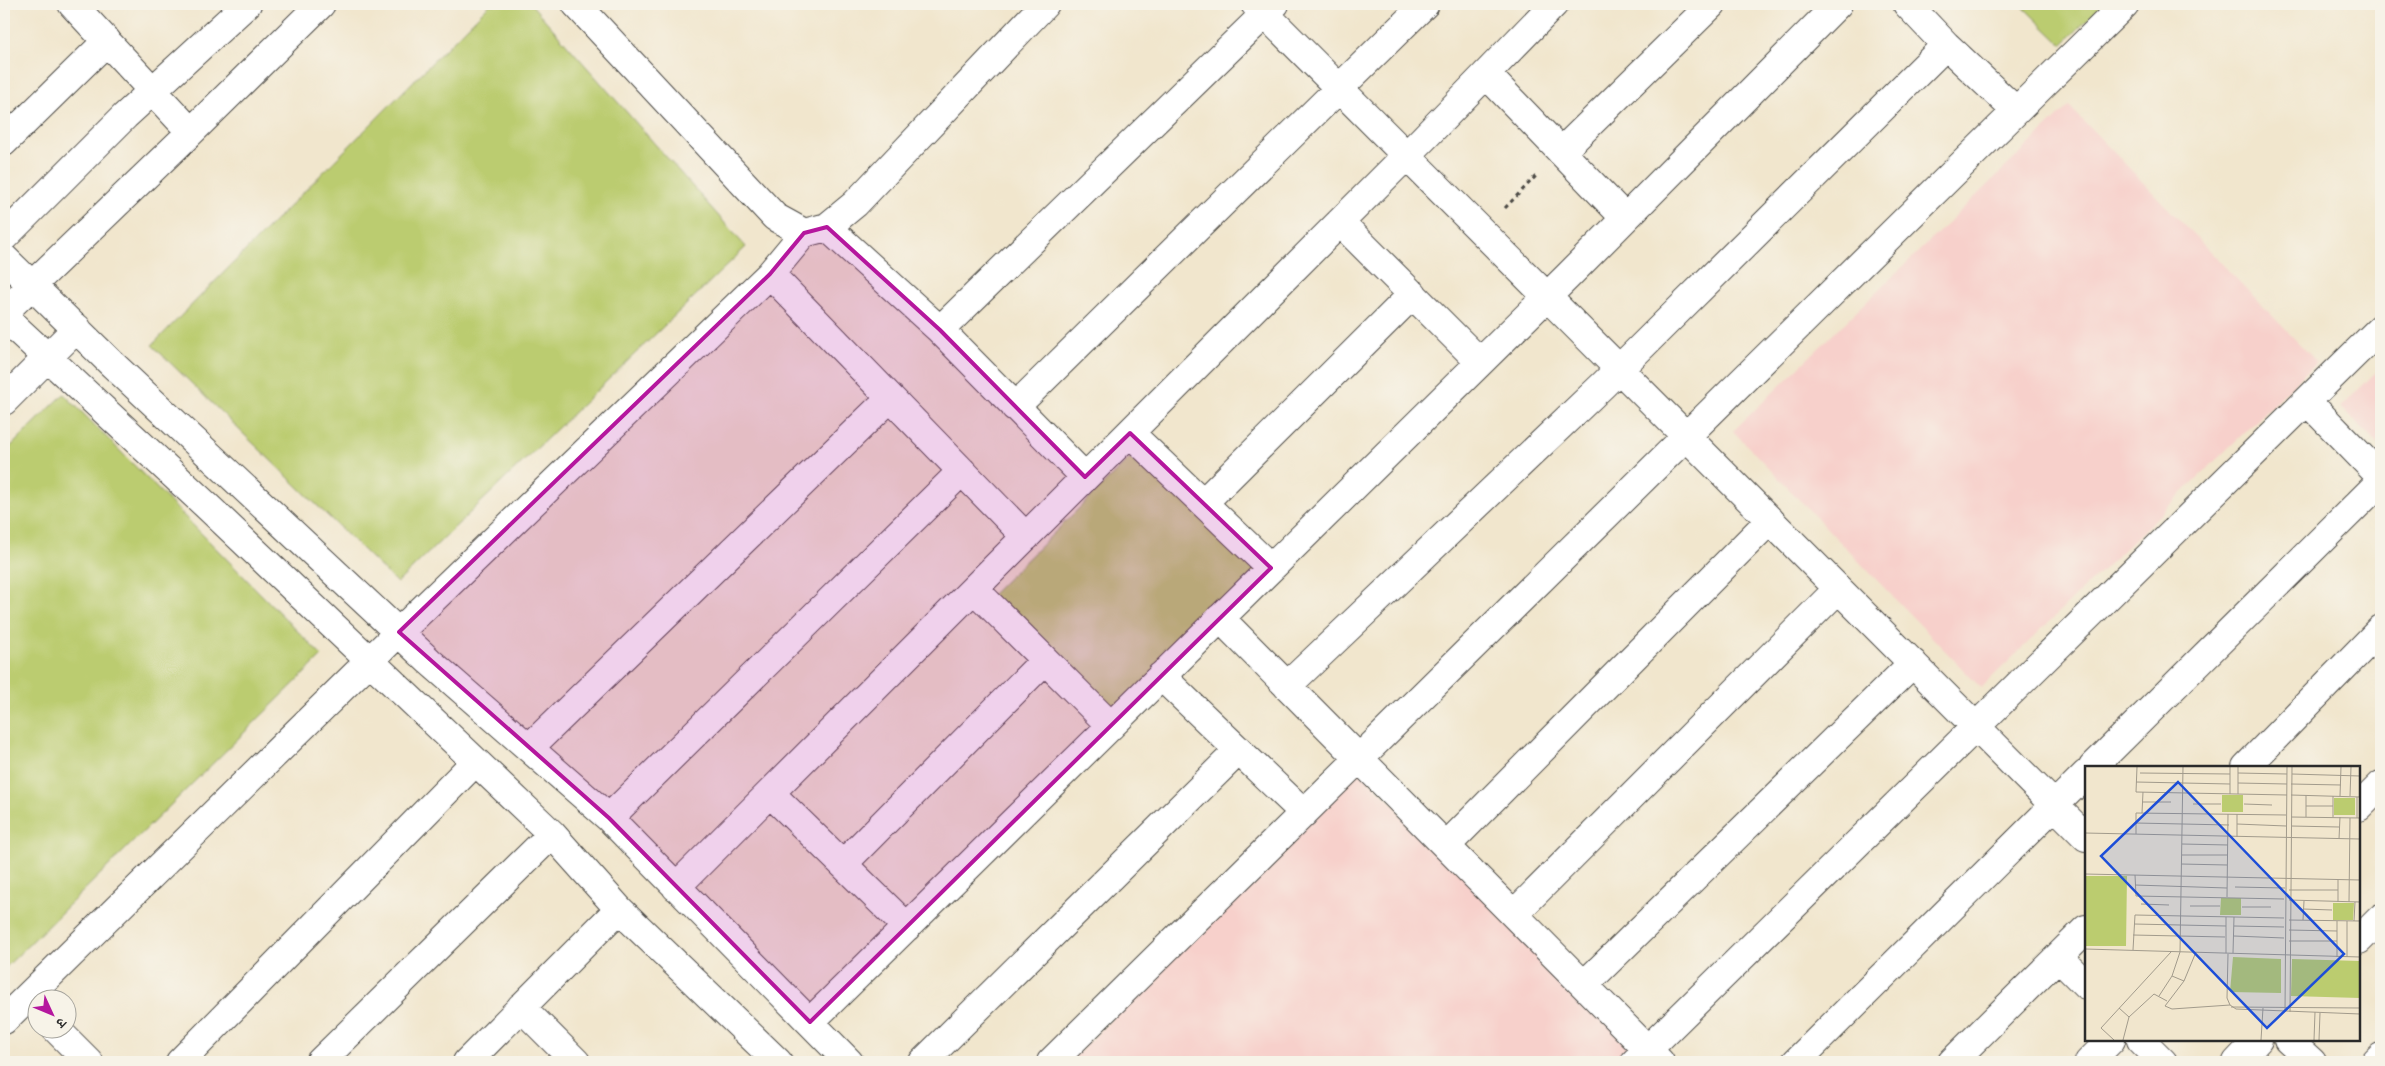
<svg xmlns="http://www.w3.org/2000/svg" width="2385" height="1066" viewBox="0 0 2385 1066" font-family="'IM FELL French Canon','Noto Serif Devanagari',serif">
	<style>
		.built { fill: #f7d0cb }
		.green { fill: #bbcc6f; stroke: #737c4d }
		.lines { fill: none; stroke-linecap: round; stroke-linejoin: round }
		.minor-casing { stroke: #494743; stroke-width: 30 }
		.path { stroke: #494743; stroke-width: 3; stroke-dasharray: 4 4; stroke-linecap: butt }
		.minor { stroke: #fff; stroke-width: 28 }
		.marked { fill: #b5179e; fill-opacity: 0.2; stroke: #b5179e; stroke-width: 4; stroke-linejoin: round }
		.inset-road { fill: none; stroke: #a29b8c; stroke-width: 1 }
		.view { fill: #1d4ed8; fill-opacity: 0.15; stroke: #1d4ed8; stroke-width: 2.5 }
		.inset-edge { fill: none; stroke: #2b2b2b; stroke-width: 2.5 }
	</style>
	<rect width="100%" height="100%" fill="#f7f3e8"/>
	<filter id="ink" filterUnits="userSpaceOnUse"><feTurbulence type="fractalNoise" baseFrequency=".02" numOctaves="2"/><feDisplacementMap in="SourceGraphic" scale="10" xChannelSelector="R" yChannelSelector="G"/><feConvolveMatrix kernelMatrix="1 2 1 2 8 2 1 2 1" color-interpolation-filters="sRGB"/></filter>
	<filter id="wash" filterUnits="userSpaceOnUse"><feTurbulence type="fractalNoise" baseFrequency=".0096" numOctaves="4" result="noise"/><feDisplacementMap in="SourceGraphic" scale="20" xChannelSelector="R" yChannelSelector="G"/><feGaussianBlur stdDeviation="1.12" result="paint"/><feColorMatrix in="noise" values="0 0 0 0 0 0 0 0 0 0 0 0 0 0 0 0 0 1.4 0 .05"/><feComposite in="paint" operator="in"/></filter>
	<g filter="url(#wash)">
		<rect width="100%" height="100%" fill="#f1e6cd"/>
		<!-- built -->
		<path class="built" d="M2069 106 2317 362 1981 688 1733 431Z
			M2381 367V448L2341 407Z
			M1359 770 1633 1046 1616 1062H1069Z"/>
		<!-- green -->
		<path class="green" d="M490 4H531L746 247 397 583 152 345Z
			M2020 4H2103L2062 45Z
			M64 394 322 656 4 969V453Z
			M1138 450 1257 570 1109 716 990 596Z"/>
	</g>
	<g filter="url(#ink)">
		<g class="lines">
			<defs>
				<path id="minor" d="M72 4 191 132
					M576 4 775 217 804 233
					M1255 4 2086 837
					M1907 4 1946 45 2016 111
					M1486 74 1625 218
					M4 142 107 41
					M1561 152 1712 4
					M1340 222 1480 362
					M827 227 940 330 1085 477
					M4 237 125 116 247 4
					M4 258 110 362 429 661 609 818 849 1062
					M770 274 1026 537
					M4 312 191 132 321 4
					M4 317 207 506 552 834 619 909 778 1062
					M940 330 1275 4
					M4 401 77 328
					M2307 401 2381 477
					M1015 407 1425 4
					M1130 433 1271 568
					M1203 503 1413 294
					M974 589 1111 726
					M1220 618 1660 1062
					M1161 676 1304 813
					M1287 686 1603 385 1946 45
					M529 748 890 398
					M2093 767 2381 481
					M2246 767 2381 629
					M770 793 907 927
					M2359 807 2381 785
					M609 818 962 471
					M1446 846 1770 520
					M843 864 1045 660
					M676 887 1423 139 1554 4
					M1514 914 1838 589
					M2359 940 2381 918
					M2058 957 2086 985
					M1584 985 1913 663
					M521 1007 576 1062
					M4 1020 399 632 770 274 804 233 827 227 855 204 1045 4
					M810 1022 1567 277 1838 4
					M55 1028 89 1062
					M2141 1040 2163 1062
					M2288 1040 2312 1062
					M180 1062 475 762
					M320 1062 552 834
					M467 1062 619 909
					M923 1062 1239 750
					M1051 1062 2125 4
					M1635 1062 2381 328
					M1796 1062 2086 774
					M1952 1062 2086 929
					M2089 1062 2111 1040
					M2237 1062 2258 1040
					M2376 1062 2381 1057"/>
			</defs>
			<!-- minor casing -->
			<use href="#minor" class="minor-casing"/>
			<!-- path -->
			<path class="path" d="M1505 208 1537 175"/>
			<!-- minor -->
			<use href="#minor" class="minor"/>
		</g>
	</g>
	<!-- marked area -->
	<path class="marked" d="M827 227 940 330 1085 477 1130 433 1271 568 810 1022 609 818 399 632 770 274 804 233Z"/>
	<!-- overview -->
	<g transform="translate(2085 766)">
		<rect width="275" height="275" fill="#f1e6cd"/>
		<path d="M137 29H158V46H137ZM249 32H270V49H249ZM0 110H42L41 180H0ZM136 132H156V149H135ZM248 137H269L268 154H248ZM148 191 196 193V227L145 226ZM207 193 275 195V232L206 230Z" fill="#bbcc6f"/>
		<path class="inset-road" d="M52 1 51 26 202 29M98 1 95 186 87 210 99 215M55 7 145 8M153 7 202 8M207 8 275 10M51 16 145 18M153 17 202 18M206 18 256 19M145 28V1M153 28V1M206 29 275 31M255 30 256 1M265 30 266 1M57 36H86M108 38H136M159 38 187 39M221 40H248M57 47 58 26M206 51 275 52M221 51V29M248 51V30M272 52V31M51 57 144 59M152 58 201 60M206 60 254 61M0 67 275 73M51 68V47L201 49M152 71V48M254 73 255 51M97 78 143 79M97 89H143M96 98 142 99M0 108 275 114M50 109 51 130 199 133M50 119 142 122M150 121 200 122M204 124H253M142 131 143 48M204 134 275 136M253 136V114M264 136 265 52M56 138 84 139M105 140H135M157 141H186M218 143 247 144M204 154 275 155M218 154 219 135M269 155 270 136M49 158 141 160M149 160 199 161M204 164 252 165M48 169 140 171M149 170 199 172M204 175H252M0 183 275 191M48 184 50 149 199 152M111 186 99 215 80 240 87 243 145 239M141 187V151M148 187 149 151M143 188 142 232 145 239 151 243 275 248M252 191V155M262 191V155M74 230 87 210M146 241 275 242M34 242 44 251 38 274M200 245 202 1M205 246 207 1M44 251 69 228 82 235M29 274 16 262 86 186M176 274 178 242M229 274 230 246M234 274 235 247"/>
		<path class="view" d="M93 16 259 188 182 262 16 90Z"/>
		<rect width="275" height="275" class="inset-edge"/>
	</g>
	<!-- margin -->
	<rect width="2385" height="1066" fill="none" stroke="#f7f3e8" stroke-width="20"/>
	<!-- north arrow -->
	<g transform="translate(52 1014) rotate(134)"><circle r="24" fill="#f7f3e8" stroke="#a5a39c"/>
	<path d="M0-4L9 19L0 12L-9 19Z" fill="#b5179e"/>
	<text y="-8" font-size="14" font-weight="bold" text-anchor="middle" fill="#2b2b2b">उ</text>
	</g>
</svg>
